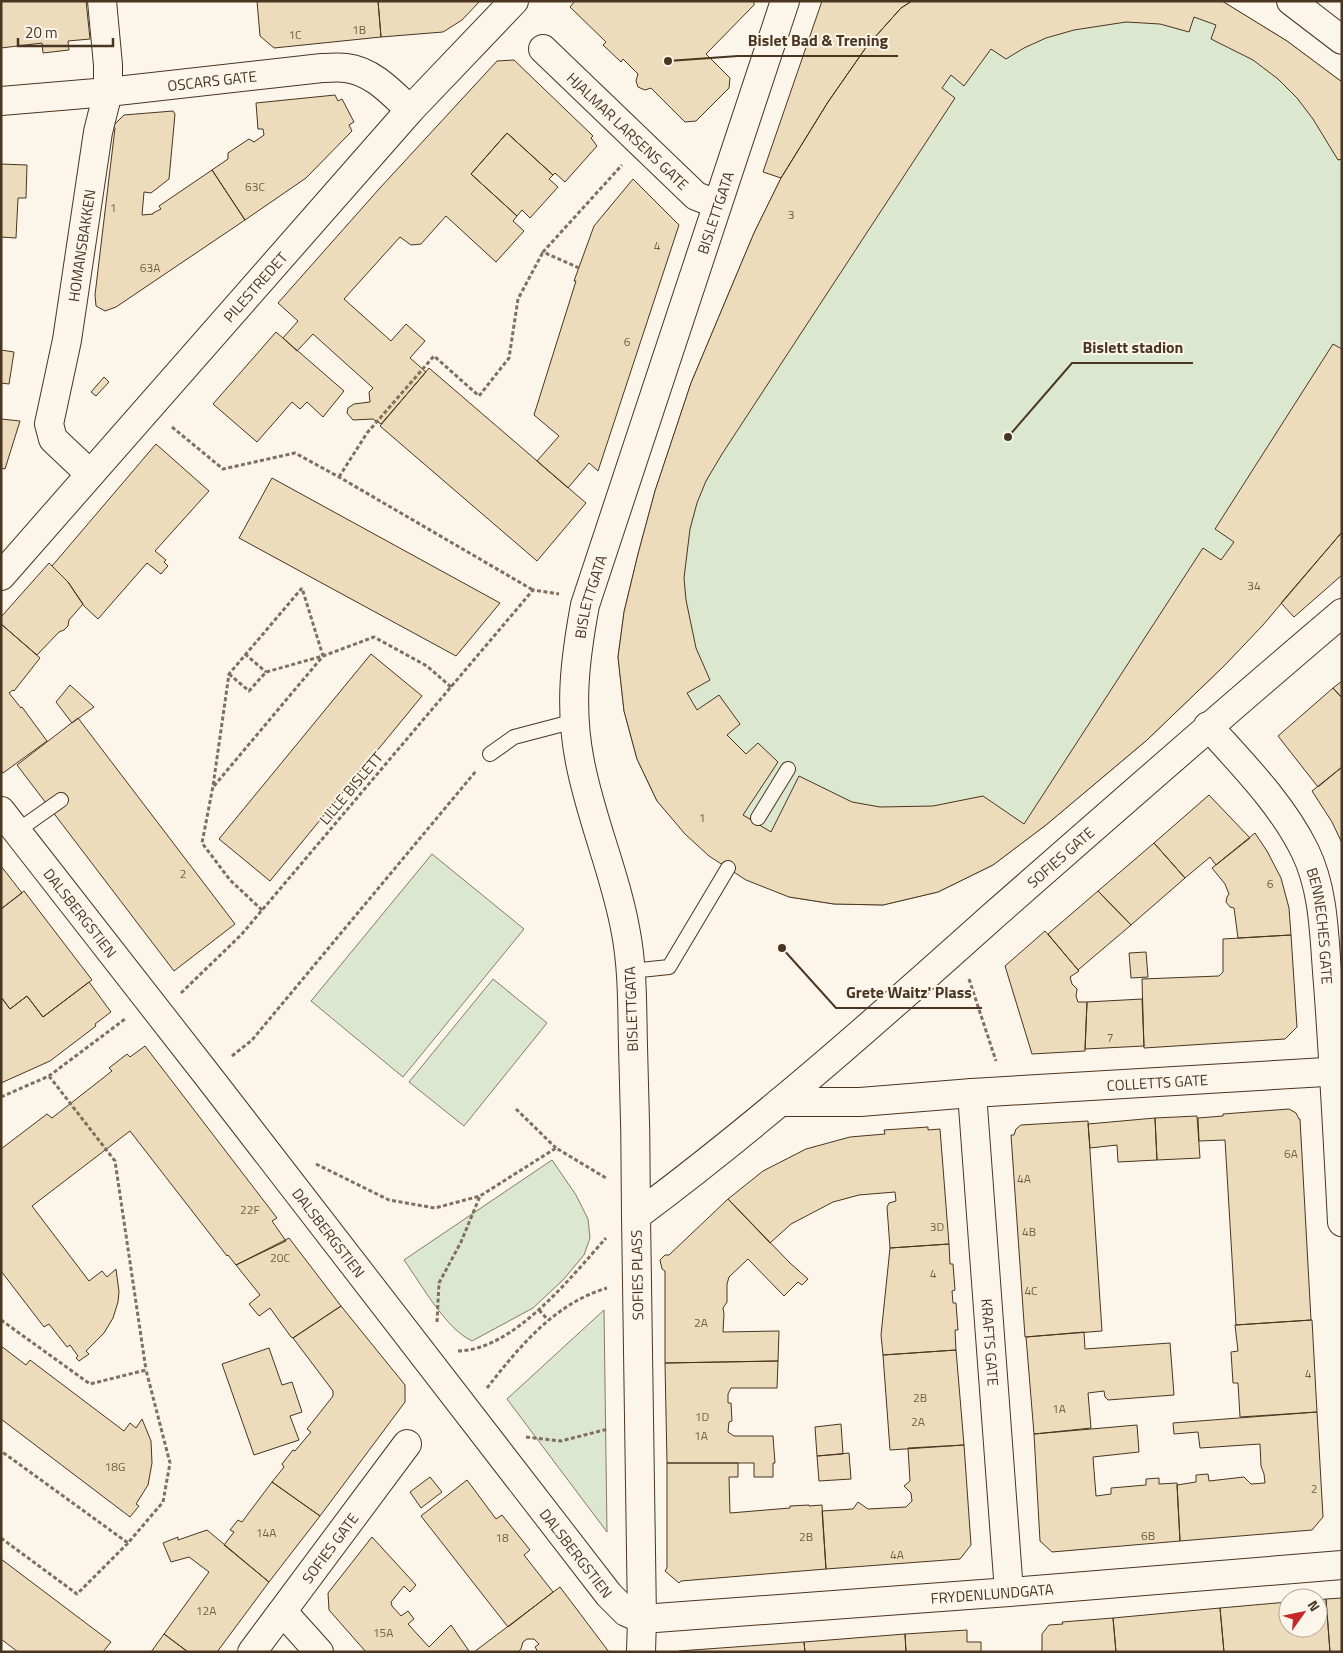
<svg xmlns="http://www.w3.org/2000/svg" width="1343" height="1653" viewBox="0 0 1343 1653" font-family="'Titillium Web',sans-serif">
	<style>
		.green { fill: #dce7d0; stroke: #887966 }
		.building { fill: #ecdcbc; stroke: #4a3520 }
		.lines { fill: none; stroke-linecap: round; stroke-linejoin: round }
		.lane-casing { stroke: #4a3520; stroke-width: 16 }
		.street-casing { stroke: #4a3520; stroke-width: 30 }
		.secondary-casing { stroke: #4a3520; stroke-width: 30 }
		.path { stroke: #7f6f5c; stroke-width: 3; stroke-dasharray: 4 2.5; stroke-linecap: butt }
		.lane { stroke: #fbf6e9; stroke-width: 14 }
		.street { stroke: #fbf6e9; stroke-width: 28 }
		.secondary { stroke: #fbf6e9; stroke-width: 28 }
		.labels { text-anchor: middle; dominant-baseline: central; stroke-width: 4; stroke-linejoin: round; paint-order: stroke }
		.number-label { font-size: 12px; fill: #725f47 }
		.street-label { font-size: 15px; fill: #4a3520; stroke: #fbf6e9 }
		.leader { fill: none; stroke: #4a3520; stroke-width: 2 }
		.callout-dot { fill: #4a3520; stroke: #fbf6e9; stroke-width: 2 }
		.callout-label { font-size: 16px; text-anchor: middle; font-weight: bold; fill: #4a3520; stroke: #fbf6e9; stroke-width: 4; stroke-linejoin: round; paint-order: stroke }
	</style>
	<rect width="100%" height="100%" fill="#fbf6e9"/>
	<!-- green -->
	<path class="green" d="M1222 1 1287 41 1342 82V532L1225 665 1147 740 1046 825 993 865 938 892 883 905 834 904 789 897 657 801 637 759 624 711 618 657 624 612 638 554 655 491 691 383 754 233 781 178 867 46Z
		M432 854 524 929 403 1077 311 1001Z
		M493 979 547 1023 464 1126 409 1082Z
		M552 1160 576 1195 588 1219 590 1238 584 1255 563 1280 533 1308 472 1341C446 1329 421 1284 404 1260Z
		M604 1310 607 1532 507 1399Z"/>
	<!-- building -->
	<path class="building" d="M1 1H86L90 39 68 41 69 50 43 53 42 43 1 48Z
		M257 1H378L381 37 274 48 260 36Z
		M378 1H480L462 20 443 32 381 37Z
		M575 1H754V5L706 54 730 78 729 88 696 121 685 122 651 88 645 90 638 87 636 81 638 74 623 59 621 62 603 45 606 42 570 7Z
		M822 1H912L901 8 867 46 828 102 781 178 763 172Z
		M912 1H1222L1287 41 1342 82V159L1338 160 1313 119 1297 98 1278 79 1253 60 1211 39 1216 25 1194 17 1189 32 1160 24 1126 22 1074 30 1046 38 1024 48 1006 59 991 49 964 86 951 75 942 88 955 98 722 454 706 481 697 503 690 529 684 578 686 600 696 648 710 680 687 693 697 710 719 695 740 724 727 735 746 754 758 743 778 762 743 815 771 832 799 776 852 802 880 807 933 806 983 796 1024 824 1203 548 1221 560 1234 542 1215 529 1333 344 1342 349V532L1263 625 1225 665 1147 740 1046 825 993 865 938 892 883 905 834 904 789 897 746 880 709 856 685 834 657 801 637 759 624 711 618 657 624 612 638 554 655 491 691 383 754 233 781 178 828 102 867 46 901 8Z
		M514 60 593 136 591 138 597 146 565 182 555 173 553 175 507 133 471 174 517 216 513 221 524 231 496 262 446 216 421 244 411 245 400 237 344 299 391 341 406 324 425 341 410 358 426 372 381 424 373 419 353 420 347 413 348 408 354 404 370 402 369 392 373 388 313 334 297 351 283 338 298 321 278 303 379 189 497 61Z
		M335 95 338 101 342 99 354 122 349 125 352 131 306 178 245 220 212 170 228 159V153L249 139 254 142 264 135 263 129H258L256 103Z
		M173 111 175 114 169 179 151 193 144 192 142 215 153 214V213L161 209 159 206 212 170 245 220 116 307 105 311 96 306 95 295 115 128 113 126 124 115Z
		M507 133 553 175 549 179 558 187 530 218 522 210 517 216 471 174Z
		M1 164 27 165 26 198H18L16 238 1 237Z
		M633 179 679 225 598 471 589 463 568 488 537 461 559 436 534 415 576 281H574L594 226Z
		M276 332 344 391 323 417 307 402 300 409 292 402 257 442 213 404Z
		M1 350 14 352 9 384 1 383Z
		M429 368 586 503 537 561 380 426Z
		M104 377 109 382 96 396 91 392Z
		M1 419 20 421 5 469 1 468Z
		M156 444 209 491 155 551 166 560 164 562 168 566 161 574 147 563 98 619 84 606 68 582 52 566Z
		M272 478 500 603 456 656 239 538Z
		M1342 532V575L1294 617 1281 603Z
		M49 563 68 582 83 604 69 620 68 626 64 630 59 632 37 655 1 624V617Z
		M1 624 40 658 14 691 13 690 9 693 21 708 22 707 47 741 3 773 1 770Z
		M371 654 422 696 270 881 219 839Z
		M1342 681V698L1333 688Z
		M70 685 94 707 72 723 56 702Z
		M1333 688 1342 698V767L1318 787 1278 736Z
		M78 718 235 924 174 971 17 765Z
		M1342 767V843L1332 822 1312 791Z
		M1209 795 1250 838 1216 865 1210 857 1185 878 1154 843Z
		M1255 833 1267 851 1281 878 1289 908 1291 935 1238 938 1234 908 1230 907 1226 902 1227 897 1229 894 1225 884 1212 868Z
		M1154 843 1185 878 1131 925 1098 891Z
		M1 866 22 893 1 909Z
		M24 891 92 980 43 1017 27 996 10 1009 1 997V909Z
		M1098 891 1131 925 1078 970 1048 934Z
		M1045 931 1079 971 1070 977 1072 984 1077 989 1076 996 1078 1002H1087L1085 1051 1032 1054 1005 966Z
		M1291 935 1297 1027 1285 1039 1144 1048 1142 979 1219 976 1223 972V939Z
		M1146 952 1148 977 1131 978 1129 953Z
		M89 982 111 1012 95 1024 96 1026 50 1061 1 1083V997L10 1009 27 996 43 1017Z
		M1142 999 1144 1046 1085 1049 1087 1002Z
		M145 1046 277 1218 272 1221 286 1241 236 1265 228 1255 227 1256 130 1131 32 1206 89 1281 102 1271 107 1277 116 1269 119 1292 118 1302 113 1318 104 1333 86 1351 89 1354 79 1361 76 1358 78 1356 70 1345 67 1347 49 1324 44 1327 1 1271V1149L47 1114 52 1118 112 1071 109 1068 127 1054 130 1057Z
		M1289 1109 1296 1113 1299 1119H1300L1311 1320 1236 1325 1225 1140 1199 1141 1198 1118 1223 1116V1114Z
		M1197 1116 1200 1158 1157 1160 1155 1118Z
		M1155 1118 1157 1160 1118 1162 1117 1145 1090 1148 1088 1124Z
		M1088 1121 1102 1331 1025 1337 1011 1135H1014L1016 1129 1021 1125Z
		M928 1127V1130L940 1129 949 1244 890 1248 887 1207 889 1203 896 1201 895 1192 859 1195 833 1202 791 1224 770 1243 728 1199 763 1171 806 1149 850 1137 885 1134 884 1130Z
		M728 1199 790 1263 808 1279 802 1285 798 1282 784 1296 748 1259 729 1277 727 1284V1302L723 1308 724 1314 723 1332 779 1331 778 1361 665 1363V1271L662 1269 660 1260 665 1255H669Z
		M289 1238 341 1306 293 1338 291 1337 270 1308 259 1316 249 1304 260 1295 236 1265Z
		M949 1244 950 1264H953L955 1290 952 1291 953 1303H956L958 1330H955L956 1350 883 1355 881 1335 890 1248Z
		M341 1306 405 1385V1402L320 1516 272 1482 284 1467 282 1464 293 1450 295 1451 311 1432 307 1429 333 1396V1391L293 1338Z
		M1312 1320 1317 1412 1240 1417 1238 1383H1233L1231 1352 1238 1351 1235 1325Z
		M1084 1332 1085 1349 1170 1343 1174 1395 1108 1400 1105 1397 1104 1391 1088 1393 1091 1428 1034 1434 1026 1337Z
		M1 1346 26 1365 30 1360 124 1431 130 1423 136 1428 142 1419 151 1441 152 1463 148 1485 136 1504 139 1506 130 1517 1 1419Z
		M269 1348 282 1385 292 1382 302 1412 290 1416 299 1440 254 1455 222 1364Z
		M956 1350 964 1445 890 1450 883 1355Z
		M778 1361 777 1388H731L728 1394V1403H731L732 1421 729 1422 728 1432 734 1436H773L775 1463H773V1477H754V1463H667L665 1363Z
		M1317 1412 1323 1517 1312 1530 1180 1541 1177 1485 1196 1482V1475L1208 1474 1209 1481 1244 1477 1251 1484 1265 1483 1264 1474 1261 1466 1260 1444 1200 1448 1198 1432 1174 1434 1173 1423Z
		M841 1424 843 1454 817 1456 815 1427Z
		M1137 1425 1139 1452 1093 1457 1096 1496 1111 1494V1488L1146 1485V1479L1159 1478V1484L1177 1483 1180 1541 1052 1552 1040 1541 1034 1434Z
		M964 1445 971 1545 960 1559 826 1569 822 1511 853 1509 858 1502 868 1509 906 1507 912 1501 911 1493 904 1486 910 1481 908 1448Z
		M849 1453 851 1479 819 1481 817 1456Z
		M667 1463H738V1477H729L730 1513 790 1508V1506L809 1505V1506L822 1505 826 1569 681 1581 679 1583 665 1571 667 1568Z
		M430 1477 442 1492 421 1508 410 1492Z
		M467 1480 496 1519 502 1515 530 1550 524 1555 553 1592 508 1627 421 1516Z
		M272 1482 320 1516 269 1582 224 1545 234 1532 230 1530 238 1520 242 1522Z
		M207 1530 269 1582 217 1652H188L164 1634 209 1572 189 1557 171 1562 163 1543 178 1537V1540Z
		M372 1537 416 1585 410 1592 404 1586 391 1602 392 1606 401 1616 408 1611 414 1619 408 1624 429 1647 451 1625 469 1651 366 1652 329 1610 328 1593Z
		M1 1559 111 1642 103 1652H18L1 1639Z
		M560 1587 609 1652H538L535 1647 539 1644 534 1639H527L523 1642 521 1649 518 1652H474Z
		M1342 1598V1652H1330L1326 1599Z
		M1326 1599 1330 1652H1224L1220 1608 1288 1602V1628H1318V1600Z
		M1220 1608 1224 1652H1116L1113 1618Z
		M1113 1618 1116 1652H1042V1634L1049 1625 1063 1624 1062 1622Z
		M967 1630V1642H981V1652H906L905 1634Z
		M164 1634 188 1652H151Z
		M905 1634 906 1652H805L804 1642Z
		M804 1642 805 1652H678L679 1651Z"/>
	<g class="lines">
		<defs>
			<path id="lane" d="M490 754 514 737 575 721
				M758 818 788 769
				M17 831 61 800
				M631 971 669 967 728 868"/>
			<g id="street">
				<path id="s1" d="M543 49 696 196 717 204"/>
				<path id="s2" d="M1 101 108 92 322 68C330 68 338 67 346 68 372 71 391 92 410 110"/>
				<path id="s3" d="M90 474 53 439 49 424 67 340 98 132 108 92V65L102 1"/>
				<path id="s4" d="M1208 726C1243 765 1282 804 1305 851 1325 892 1324 940 1328 984 1334 1064 1338 1143 1342 1222"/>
				<path id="s5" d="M972 1093 1009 1592"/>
				<path id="s6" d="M780 1102H860L972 1093 1342 1071"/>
				<path id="s7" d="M636 1216C636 1160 635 1103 633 1046 632 1009 633 971 626 933 616 875 591 820 580 762 569 707 575 659 585 605L785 1"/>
				<path d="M283 1612 319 1652"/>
				<path id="s8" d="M642 1619 1009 1592 1342 1565"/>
				<path id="s9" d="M252 1652 407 1444"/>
			</g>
			<g id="secondary">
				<path d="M1291 1 1342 40"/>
				<path id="s10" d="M1 576 410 110 514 1"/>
				<path id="s11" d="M1 811 208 1076 609 1595 626 1612 642 1619"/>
				<path id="s12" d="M641 1652 642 1619 636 1216C761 1123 877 1020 993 916 1109 814 1224 713 1342 613"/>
			</g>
		</defs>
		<!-- lane casing -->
		<use href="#lane" class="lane-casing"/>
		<!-- street casing -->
		<use href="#street" class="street-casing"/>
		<!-- secondary casing -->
		<use href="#secondary" class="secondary-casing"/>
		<!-- path -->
		<path class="path" d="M579 268 543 252 622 165
			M172 427 223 469 295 453 339 477 533 590
			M339 477 367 433 434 356 479 396 509 358 518 299 543 252
			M245 654 266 672
			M229 674 249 691 266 672 323 656 374 637 427 666 451 687
			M214 786 323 656 302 588
			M262 910 230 880 202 843 213 786 229 674 302 588
			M969 979 996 1061
			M181 993 241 935 533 590 559 594
			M232 1056 252 1040 476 771
			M49 1076 115 1161 146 1370
			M1 1097 49 1076 125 1019
			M516 1109 556 1148
			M316 1164 389 1200 435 1208 480 1196 556 1148 606 1178
			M539 1310 548 1320
			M1 1320 90 1384 146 1370 170 1463 163 1502 128 1543 1 1451
			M437 1322 439 1283 461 1242 480 1196
			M458 1351C514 1350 571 1277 606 1238
			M487 1388C519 1347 555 1303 607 1288
			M526 1437 561 1441 608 1429
			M1 1538 77 1594 128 1543"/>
		<!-- lane -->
		<use href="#lane" class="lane"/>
		<!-- street -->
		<use href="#street" class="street"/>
		<!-- secondary -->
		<use href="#secondary" class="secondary"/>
	</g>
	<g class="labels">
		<!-- number labels -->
		<g class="number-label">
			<text x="359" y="29">1B</text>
			<text x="295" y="34">1C</text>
			<text x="255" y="186">63C</text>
			<text x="113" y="207">1</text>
			<text x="791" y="214">3</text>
			<text x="657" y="245">4</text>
			<text x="150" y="267">63A</text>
			<text x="627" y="341">6</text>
			<text x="1254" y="585">34</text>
			<text x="702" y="817">1</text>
			<text x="183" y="873">2</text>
			<text x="1270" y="883">6</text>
			<text x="1110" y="1037">7</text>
			<text x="1291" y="1153">6A</text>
			<text x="1024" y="1178">4A</text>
			<text x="250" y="1209">22F</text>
			<text x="937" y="1226">3D</text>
			<text x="1029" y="1231">4B</text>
			<text x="280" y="1257">20C</text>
			<text x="933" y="1273">4</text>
			<text x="1031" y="1290">4C</text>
			<text x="701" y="1322">2A</text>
			<text x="1308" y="1373">4</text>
			<text x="920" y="1397">2B</text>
			<text x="1059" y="1408">1A</text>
			<text x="702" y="1416">1D</text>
			<text x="918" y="1421">2A</text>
			<text x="701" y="1435">1A</text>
			<text x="115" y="1466">18G</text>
			<text x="1314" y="1488">2</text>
			<text x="266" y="1532">14A</text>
			<text x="1148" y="1535">6B</text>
			<text x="806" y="1536">2B</text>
			<text x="502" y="1537">18</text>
			<text x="897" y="1554">4A</text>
			<text x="206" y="1610">12A</text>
			<text x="383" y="1632">15A</text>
		</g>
		<!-- street labels -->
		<g class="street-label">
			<text stroke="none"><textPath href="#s2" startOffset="212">OSCARS GATE</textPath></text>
			<text stroke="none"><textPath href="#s1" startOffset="118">HJALMAR LARSENS GATE</textPath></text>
			<text stroke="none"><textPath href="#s7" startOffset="1032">BISLETTGATA</textPath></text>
			<text stroke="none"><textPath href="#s3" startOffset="248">HOMANSBAKKEN</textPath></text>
			<text stroke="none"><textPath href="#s10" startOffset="385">PILESTREDET</textPath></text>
			<text stroke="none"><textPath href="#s7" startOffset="628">BISLETTGATA</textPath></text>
			<text transform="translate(351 788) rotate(-50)">LILLE BISLETT</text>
			<text stroke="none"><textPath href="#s12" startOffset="992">SOFIES GATE</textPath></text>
			<text stroke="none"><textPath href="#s11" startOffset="129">DALSBERGSTIEN</textPath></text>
			<text stroke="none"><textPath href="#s4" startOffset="236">BENNECHES GATE</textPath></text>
			<text transform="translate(631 1009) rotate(-92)">BISLETTGATA</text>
			<text stroke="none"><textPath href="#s6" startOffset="378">COLLETTS GATE</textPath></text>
			<text stroke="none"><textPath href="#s11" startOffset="534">DALSBERGSTIEN</textPath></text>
			<text transform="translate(637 1275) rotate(-91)">SOFIES PLASS</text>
			<text stroke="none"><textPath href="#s5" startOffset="250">KRAFTS GATE</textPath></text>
			<text stroke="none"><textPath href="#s9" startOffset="130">SOFIES GATE</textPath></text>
			<text stroke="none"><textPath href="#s11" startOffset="939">DALSBERGSTIEN</textPath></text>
			<text stroke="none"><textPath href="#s8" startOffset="351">FRYDENLUNDGATA</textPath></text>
		</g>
	</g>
	<!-- callouts -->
	<path class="leader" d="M668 61L738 56H898M1008 437L1072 363H1193M782 948L836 1008H982"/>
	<g class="callout-dot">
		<circle cx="668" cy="61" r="5"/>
		<circle cx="1008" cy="437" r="5"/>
		<circle cx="782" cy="948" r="5"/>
	</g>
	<g class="callout-label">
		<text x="818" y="46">Bislet Bad &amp; Trening</text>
		<text x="1133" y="353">Bislett stadion</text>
		<text x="909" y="998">Grete Waitz' Plass</text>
	</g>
	<!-- border -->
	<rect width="1343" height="1653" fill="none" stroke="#4a3520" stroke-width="5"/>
	<!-- north arrow -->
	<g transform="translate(1303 1613) rotate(57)"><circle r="24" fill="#fbf6e9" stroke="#b4a999"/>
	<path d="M0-4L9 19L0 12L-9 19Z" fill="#c62828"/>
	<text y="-8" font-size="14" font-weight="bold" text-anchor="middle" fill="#4a3520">N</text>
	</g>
	<!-- scale -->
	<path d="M18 38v8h95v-8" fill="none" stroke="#4a3520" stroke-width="2.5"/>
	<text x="25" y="38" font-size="15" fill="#4a3520" stroke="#fbf6e9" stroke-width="4" paint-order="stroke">20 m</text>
</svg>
